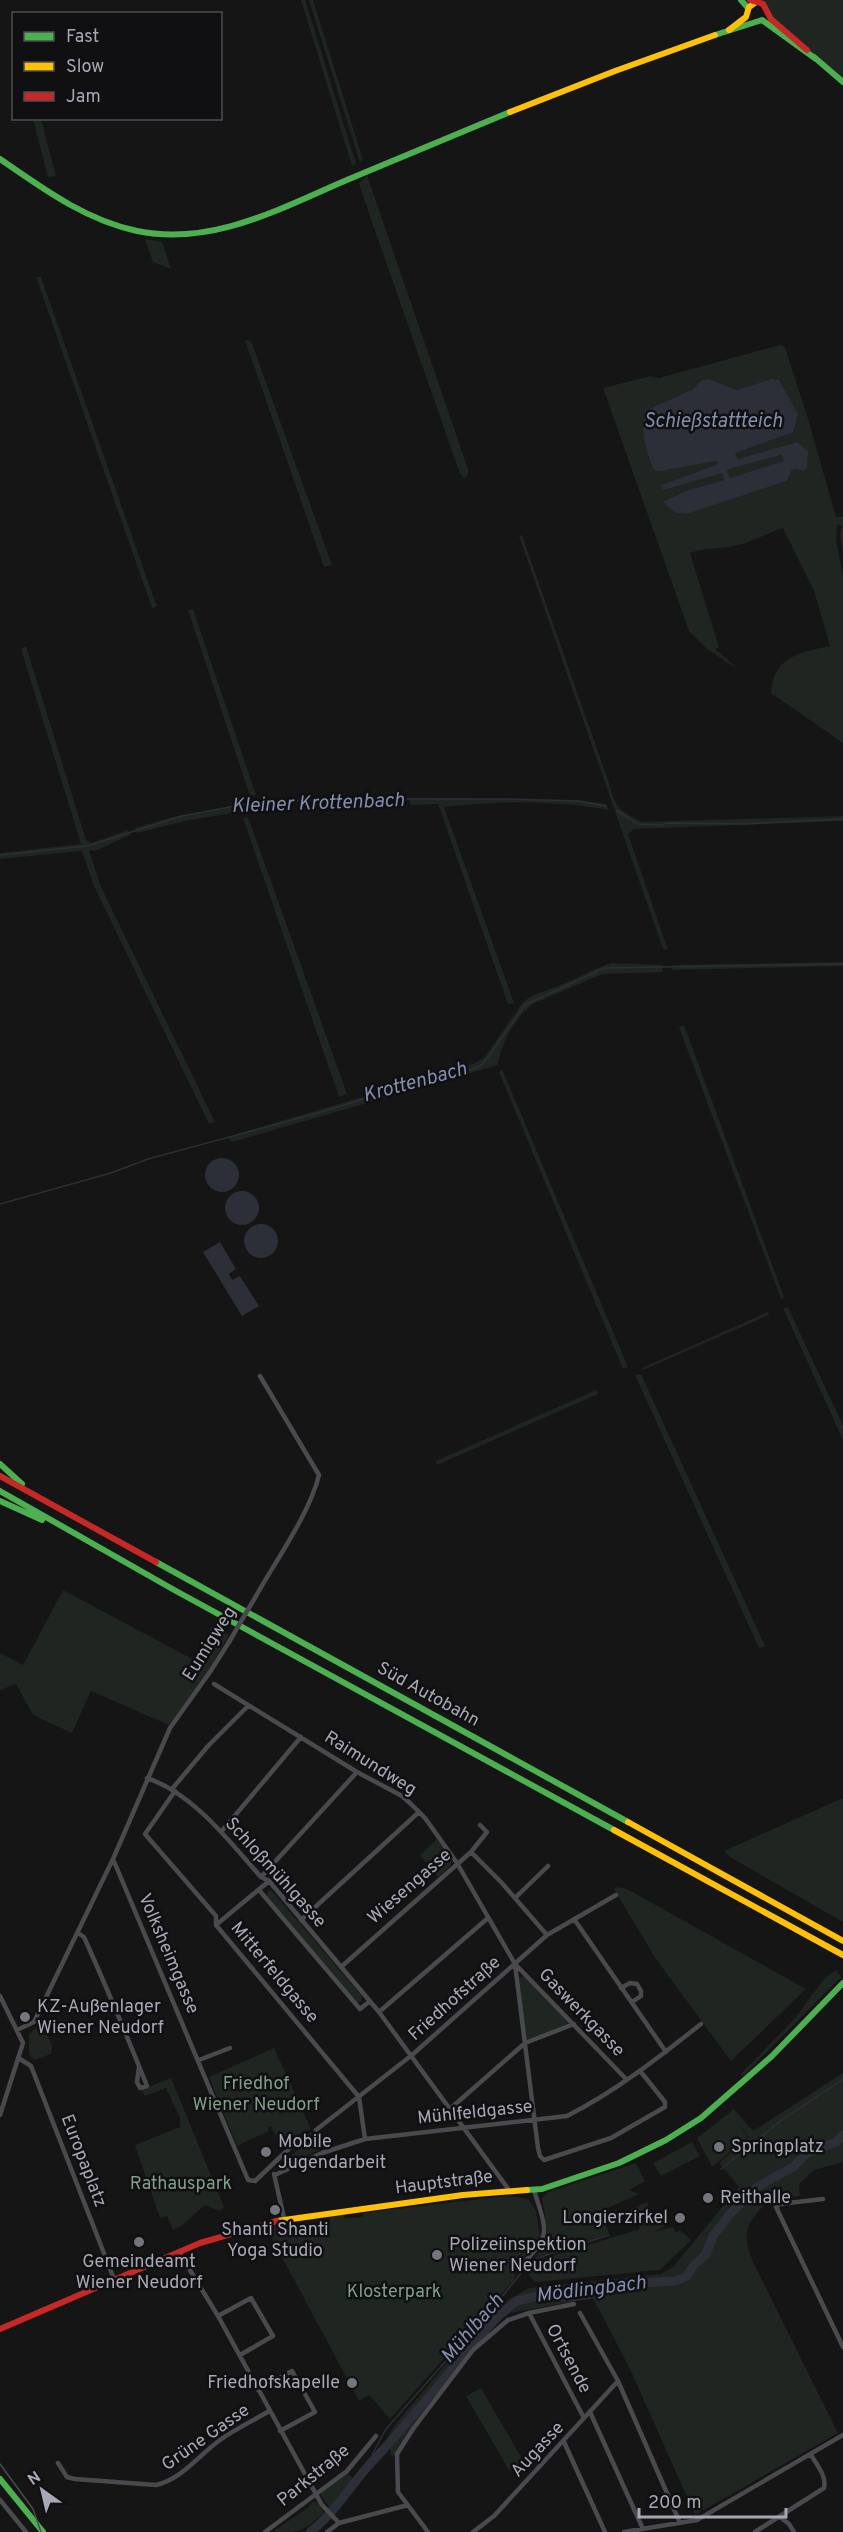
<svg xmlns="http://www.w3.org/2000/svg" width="843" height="2532" viewBox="0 0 843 2532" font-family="Overpass,sans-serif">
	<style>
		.green { fill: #1f2521; fill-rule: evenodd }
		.water { fill: #2c2f38; fill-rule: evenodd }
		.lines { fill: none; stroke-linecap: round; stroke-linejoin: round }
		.stream { stroke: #2c2f38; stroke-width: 1.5 }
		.river { stroke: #2c2f38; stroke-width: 9 }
		.street { stroke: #4a4a4e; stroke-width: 4.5 }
		.fast { stroke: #4caf50; stroke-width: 6 }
		.slow { stroke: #ffc107; stroke-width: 6 }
		.jam { stroke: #c62828; stroke-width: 6 }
		.tram { stroke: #4b4b4e; stroke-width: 1.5 }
		.street-bridge { stroke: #4a4a4e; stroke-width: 4.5 }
		.poi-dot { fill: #74757d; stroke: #100f11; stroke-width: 2 }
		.labels { text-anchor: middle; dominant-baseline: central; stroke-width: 5; stroke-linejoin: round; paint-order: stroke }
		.street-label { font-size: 18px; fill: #a7a8b5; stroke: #100f11 }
		.poi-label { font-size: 18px; fill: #a7a8b5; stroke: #100f11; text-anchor: start }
		.park-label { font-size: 18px; fill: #809e89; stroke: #100f11 }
		.water-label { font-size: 20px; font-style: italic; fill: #828ead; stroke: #100f11 }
	</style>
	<rect width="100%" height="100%" fill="#151515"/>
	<!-- green -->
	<path class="green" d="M301 0H305L356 164 352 166Z
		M309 0H313L363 160 360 162Z
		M757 0H843V78L771 18Z
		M33 119H41L56 176 48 177Z
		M367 175 469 472 466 478 460 474 371 219 359 183Z
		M145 239 162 242 171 269 153 262Z
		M36 277H41L157 607 152 608Z
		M245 340 251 341 332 565 324 567Z
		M780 345 785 347 809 422 836 517H843V553L840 534 842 526 837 524 836 540 843 576V743L771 693C773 656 801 652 830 646L814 591 783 528C768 533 753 541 738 545 724 549 701 548 690 553L719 647 715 649 735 666 734 667 707 649 689 631 603 388 650 376 659 378ZM709 379 737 390 771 379 793 431 735 452 738 459 797 442 795 469 791 471 787 481 687 514 676 513 686 491 726 481 722 473 661 485 718 464 716 461 662 471V403L693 389Z
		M783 455 785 461 730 478 727 471 732 468Z
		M522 535 609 783C616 809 619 810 642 822L843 816V821L634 829 628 834 668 950 663 949 519 536Z
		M193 609 256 795 250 796 188 610Z
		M26 646 86 840 92 843 128 830 130 835 95 851 89 850 101 887 215 1122 209 1124 94 886 82 851 0 859V853L81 844 21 649Z
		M410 798 578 800 606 804 609 810C556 800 497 801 444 807L514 1003 508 1004 438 804 410 805Z
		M251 804V806L245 811 184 821 137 833 135 828 173 817Z
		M248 817 347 1094 339 1097 243 818Z
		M843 962V966L671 970 673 965Z
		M612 963 661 965 663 972 602 974 533 1004C515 1018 501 1043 498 1065L232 1142 227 1137 471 1065 484 1058 523 1002C534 993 549 990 563 984 580 977 594 968 612 963Z
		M684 1025 784 1297 781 1299 679 1027Z
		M502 1069 628 1367 623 1369 499 1072Z
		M788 1307 843 1426V1440L783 1308Z
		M768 1312 769 1315 643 1370 642 1368Z
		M641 1374 765 1646 759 1648 635 1375Z
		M596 1390 598 1394 437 1465 436 1461Z
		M63 1590 194 1660 212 1626 229 1635 197 1690 169 1725 91 1691 72 1733 33 1715 16 1684 0 1690V1653L23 1665Z
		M843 1798V1922L730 1857 724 1851Z
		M437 1839 452 1860 451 1865 438 1877 420 1855Z
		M617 1887 627 1889 806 1989 731 2061 656 1959 614 1889Z
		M268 1890 272 1891 362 1996 361 2002H357L267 1896Z
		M836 1970 841 1977 743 2076 740 2075 796 2017 823 1980Z
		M524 1976 568 2021 567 2025 527 2040 525 2036 519 1978Z
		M42 2021 52 2046 51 2054 34 2060 29 2054V2034Z
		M274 2048 311 2129 287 2140 285 2137 278 2140 271 2126 268 2128 269 2131 237 2146 209 2077Z
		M843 2073V2162L814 2170 799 2184 800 2196 791 2197 763 2191 758 2199 769 2200C746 2224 741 2230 753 2262L838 2433 695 2515 630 2369 593 2298 509 2313 477 2342H473L442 2378V2385L392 2458 387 2439 394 2426 462 2345 504 2302 529 2288 661 2274 673 2267 739 2187 719 2163 749 2137 734 2118 748 2137 712 2167 697 2138 734 2109 753 2131Z
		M171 2078 224 2207 220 2211 205 2205 181 2226 173 2230 167 2216 160 2218 135 2145 180 2127V2118L166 2088 145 2096 141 2090Z
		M311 2132 319 2150 287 2164 284 2162 302 2146 298 2141Z
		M692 2142 700 2156 661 2176 653 2163Z
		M636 2163 645 2181 629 2190 639 2194 601 2211 609 2234 544 2255 532 2262 548 2240 544 2241C550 2228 544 2212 542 2198L548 2192Z
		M497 2197H518L529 2200 536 2211 540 2235 534 2247 518 2263 514 2280 390 2419 369 2395 359 2401 267 2229 279 2225 330 2222 329 2216 343 2214 344 2218 363 2217V2213Z
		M647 2202 655 2221 665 2216 667 2222 665 2226 654 2232 673 2227 676 2233 680 2230 691 2240 660 2270 535 2282 525 2270 545 2258 640 2229 637 2218 629 2216 631 2209Z
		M481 2388 524 2462 509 2470 466 2396Z
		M347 2472 353 2479 330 2508 321 2496V2493Z
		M312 2502H317L324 2513C301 2532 303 2532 272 2532L309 2507Z"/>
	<!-- water -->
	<path class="water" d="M709 379 737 390 771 379 779 380 798 414 793 432 735 453 738 459 797 442 808 451 807 467 804 471 795 469 791 471 787 481 687 514 676 513 663 502 686 491 725 480 722 473 663 490 661 485 718 464 716 461 662 471 654 470C645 449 641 433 645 411L693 389 702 380ZM782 455 784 461 730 478 727 471 732 468Z
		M205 1175a17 17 0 1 1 34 0a17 17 0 1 1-34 0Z
		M225 1208a17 17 0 1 1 34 0a17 17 0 1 1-34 0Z
		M244 1241a17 17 0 1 1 34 0a17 17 0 1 1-34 0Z
		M220 1242 236 1269 229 1274 232 1280 240 1276 259 1306 242 1316 203 1252Z"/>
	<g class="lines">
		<!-- stream -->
		<path class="stream" d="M617 811 638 824 663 825 666 823 742 824 843 819
			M0 855 87 846 182 816 251 803 332 799H506L578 801 606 806
			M0 1204 111 1173 148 1159 325 1111 414 1083 426 1082 474 1069 483 1064 525 1005 604 968 843 964
			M721 2169 783 2119 843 2079
			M370 2464 373 2453 386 2429 496 2304 526 2267 544 2256 609 2235"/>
		<!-- river -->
		<path class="river" d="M310 2532C334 2514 350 2486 370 2464 415 2416 455 2364 499 2315L517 2301 542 2295 570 2297 606 2292 624 2284 676 2281 687 2276 693 2266 706 2254 713 2236 730 2214 757 2187 793 2167 807 2153 836 2142 843 2135"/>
		<!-- street -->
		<path class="street" d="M256 1596C275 1562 310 1513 319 1475L260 1376
			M214 1684 357 1772 402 1796 411 1804 425 1818 457 1863 515 1964 627 2080
			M147 1778C194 1794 229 1841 261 1877L269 1881 379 2012 509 2190
			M172 1789 208 1746 248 1706
			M175 1791 145 1834 216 1916V1925L359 2097 365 2139
			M221 1832 301 1737
			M471 1852 501 1882 547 1935
			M113 1859 248 2180 255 2181 296 2142
			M261 1877 357 1772
			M259 1890 360 2009 370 2001
			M515 1898 548 1866
			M574 1919 666 2052
			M301 1920 419 1812
			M216 1925 269 1881
			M78 1933 84 1937C106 1986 127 2036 147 2086L140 2088 137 2082 139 2067
			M515 1964 538 2148 540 2156 544 2160 611 2138 665 2107V2102L641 2072
			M341 1967 471 1852 487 1832 480 1825
			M621 1988 630 1983 637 1984 641 1991V1996L632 2002
			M0 1996 23 2043 0 2115
			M379 2012 488 1918
			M17 2030 34 2022 113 1859 170 1728 210 1672 229 1642
			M20 2059 31 2066 114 2279
			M199 2060 230 2048
			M451 2108 525 2043 574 2024
			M316 2130 412 2055 547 1935 616 1895
			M274 2174 284 2218
			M275 2175 322 2153 365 2139 567 2116C616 2091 658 2058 701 2024
			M823 2199 780 2204 776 2207 843 2347
			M179 2252 218 2316 322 2505 339 2523
			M520 2267C552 2233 547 2233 534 2190
			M529 2313 584 2418
			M580 2313 618 2381 680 2523
			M218 2316 251 2298 273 2336 240 2355
			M258 2390 292 2371 315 2412 280 2431
			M590 2412 643 2529
			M564 2442 605 2532
			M58 2463 67 2477 75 2479 156 2485C182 2479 199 2455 220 2440 235 2429 253 2421 269 2411
			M0 2500 26 2532
			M780 2517 789 2524 794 2532
			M265 2532 347 2471 376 2436
			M327 2532 339 2523 408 2505
			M428 2532 398 2492 397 2454 413 2429 473 2350 508 2320 529 2313 574 2304
			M473 2532 494 2516 618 2381
			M624 2532 697 2520 843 2435
			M755 2532 824 2488C827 2477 817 2465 811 2455"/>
		<!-- fast -->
		<path class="fast" d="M741 0 748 8
			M715 35 762 20 816 59
			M814 57 843 82
			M0 159C42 188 85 220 137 231 215 247 284 206 354 177 406 155 458 134 510 112
			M0 1464 22 1484
			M0 1491 176 1591 614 1830
			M0 1501 42 1520
			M156 1562 628 1822
			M527 2190 542 2189 619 2163 666 2140 701 2118 772 2056 843 1983
			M0 2479 43 2532"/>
		<!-- slow -->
		<path class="slow" d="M729 30 746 17 749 7 756 2
			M510 112 615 71 715 35
			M628 1822 843 1941
			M614 1830 843 1955
			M277 2221 463 2195 527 2190"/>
		<!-- jam -->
		<path class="jam" d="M750 0 763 4 771 19 807 50
			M0 1476 156 1562
			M0 2329 200 2243 277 2221"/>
		<!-- tram -->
		<path class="tram" d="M0 2464 33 2509 41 2532"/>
		<!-- street-bridge -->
		<path class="street-bridge" d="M229 1642 256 1596"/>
	</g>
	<!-- markers -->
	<g class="poi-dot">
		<circle cx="25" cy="2017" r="6"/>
		<circle cx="719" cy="2147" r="6"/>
		<circle cx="266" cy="2152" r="6"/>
		<circle cx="708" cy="2198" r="6"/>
		<circle cx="275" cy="2210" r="6"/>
		<circle cx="680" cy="2218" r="6"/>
		<circle cx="139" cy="2242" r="6"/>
		<circle cx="437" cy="2255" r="6"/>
		<circle cx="352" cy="2383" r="6"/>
	</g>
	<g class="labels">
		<!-- street labels -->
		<g class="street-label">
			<text transform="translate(210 1644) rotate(-58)">Eumigweg</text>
			<text transform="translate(428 1695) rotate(29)">Süd Autobahn</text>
			<text transform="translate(370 1764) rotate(32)">Raimundweg</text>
			<text transform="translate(275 1873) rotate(48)">Schloßmühlgasse</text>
			<text transform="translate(410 1887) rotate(-41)">Wiesengasse</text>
			<text transform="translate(168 1954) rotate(67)">Volksheimgasse</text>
			<text transform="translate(274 1973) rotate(50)">Mitterfeldgasse</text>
			<text transform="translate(455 1999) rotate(-42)">Friedhofstraße</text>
			<text transform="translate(581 2013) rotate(46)">Gaswerkgasse</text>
			<text transform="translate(475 2113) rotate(-6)">Mühlfeldgasse</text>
			<text transform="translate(83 2161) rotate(69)">Europaplatz</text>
			<text transform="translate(444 2183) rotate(-7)">Hauptstraße</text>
			<text transform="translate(568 2359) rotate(62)">Ortsende</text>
			<text transform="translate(206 2438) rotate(-35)">Grüne Gasse</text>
			<text transform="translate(538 2450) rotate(-47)">Augasse</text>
			<text transform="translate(314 2476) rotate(-39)">Parkstraße</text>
		</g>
		<!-- poi labels -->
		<g class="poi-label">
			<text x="37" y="2007">KZ-Außenlager<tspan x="37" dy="21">Wiener Neudorf</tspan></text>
			<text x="278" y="2142">Mobile<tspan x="278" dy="21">Jugendarbeit</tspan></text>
			<text x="731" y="2147">Springplatz</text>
			<text x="720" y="2198">Reithalle</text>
			<text x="668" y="2218" text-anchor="end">Longierzirkel</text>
			<text x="275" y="2230" text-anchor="middle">Shanti Shanti<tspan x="275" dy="21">Yoga Studio</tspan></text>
			<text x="449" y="2245">Polizeiinspektion<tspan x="449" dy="21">Wiener Neudorf</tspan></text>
			<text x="139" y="2262" text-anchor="middle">Gemeindeamt<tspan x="139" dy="21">Wiener Neudorf</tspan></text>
			<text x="340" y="2383" text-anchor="end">Friedhofskapelle</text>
		</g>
		<!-- park labels -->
		<g class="park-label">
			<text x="256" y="2084">Friedhof<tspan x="256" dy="21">Wiener Neudorf</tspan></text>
			<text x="181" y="2184">Rathauspark</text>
			<text x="394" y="2292">Klosterpark</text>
		</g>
		<!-- water labels -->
		<g class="water-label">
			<text x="713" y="422">Schießstattteich</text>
			<text transform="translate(318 804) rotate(-2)">Kleiner Krottenbach</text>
			<text transform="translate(415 1083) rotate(-15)">Krottenbach</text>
			<text transform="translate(591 2290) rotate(-7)">Mödlingbach</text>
			<text transform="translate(473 2329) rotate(-49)">Mühlbach</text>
		</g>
	</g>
	<!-- legend -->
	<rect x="12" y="12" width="210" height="108" fill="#100f11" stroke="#4c4c53" stroke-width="1.5"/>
	<rect x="24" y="32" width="30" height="9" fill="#4caf50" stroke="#4c4c53" stroke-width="1.5"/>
	<text x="66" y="42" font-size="18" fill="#a7a8b5">Fast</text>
	<rect x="24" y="62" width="30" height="9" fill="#ffc107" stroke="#4c4c53" stroke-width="1.5"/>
	<text x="66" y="72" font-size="18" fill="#a7a8b5">Slow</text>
	<rect x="24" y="92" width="30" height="9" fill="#c62828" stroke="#4c4c53" stroke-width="1.5"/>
	<text x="66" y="102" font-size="18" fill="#a7a8b5">Jam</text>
	<!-- north arrow -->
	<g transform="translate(42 2490) rotate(326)" stroke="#100f11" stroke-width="4.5" paint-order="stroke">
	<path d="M0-4.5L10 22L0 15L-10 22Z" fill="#a7a8b5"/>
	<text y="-9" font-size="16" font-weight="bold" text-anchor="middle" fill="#a7a8b5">N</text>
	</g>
	<!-- scale -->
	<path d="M639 2508v9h147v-9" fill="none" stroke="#a7a8b5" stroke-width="3"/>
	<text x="648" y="2508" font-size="18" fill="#a7a8b5" stroke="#100f11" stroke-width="4.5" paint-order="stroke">200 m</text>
</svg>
